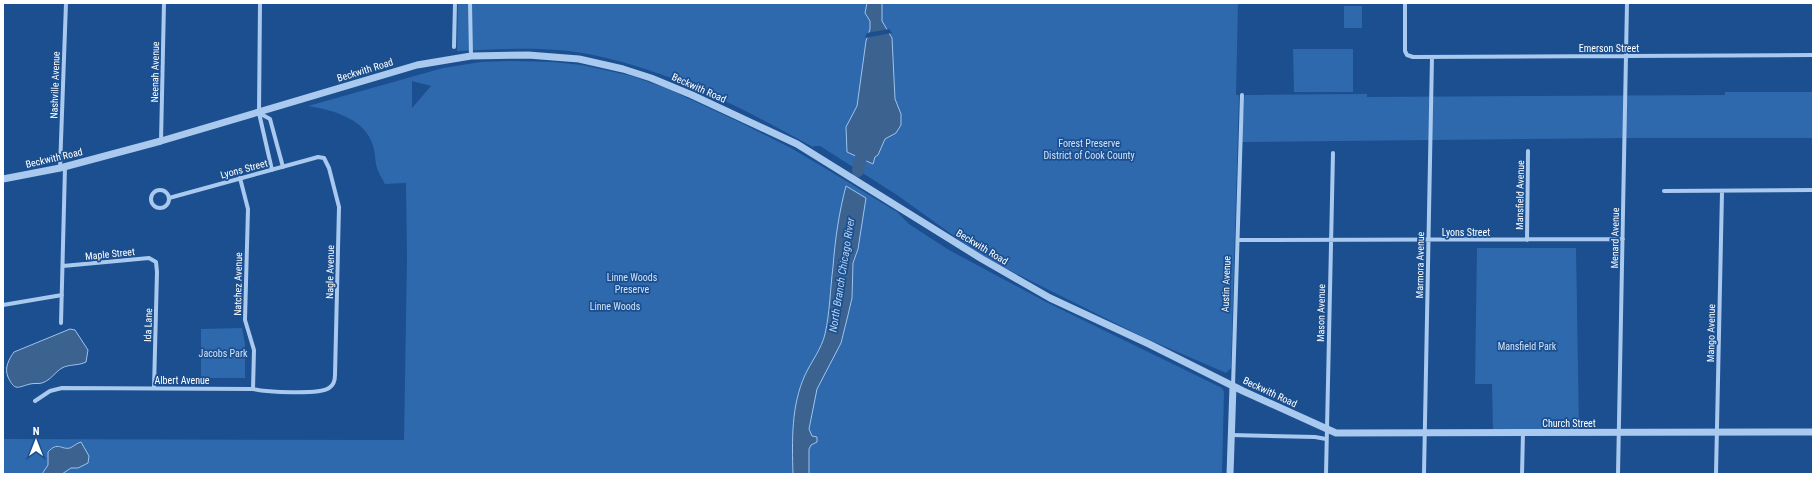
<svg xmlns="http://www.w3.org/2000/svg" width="1816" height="477" viewBox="0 0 1816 477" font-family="'Roboto Condensed',sans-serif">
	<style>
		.green { fill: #2e69ad; fill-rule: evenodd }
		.water { fill: #3c6290; stroke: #9cc4f0 }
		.pier { fill: #1b4f8f }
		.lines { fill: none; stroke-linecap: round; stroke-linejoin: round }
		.river { stroke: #3c6290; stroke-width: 12 }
		.minor { stroke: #a9c9ee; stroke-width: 4 }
		.tertiary { stroke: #a9c9ee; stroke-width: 7 }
		.labels { text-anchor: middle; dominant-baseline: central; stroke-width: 3.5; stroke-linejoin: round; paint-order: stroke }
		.street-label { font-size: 10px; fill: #fff; stroke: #1b4f8f }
		.park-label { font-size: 10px; fill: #cfe3fa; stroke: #1b4f8f }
		.water-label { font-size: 11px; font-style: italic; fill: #b5d3f5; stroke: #1b4f8f }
	</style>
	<rect width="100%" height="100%" fill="#1b4f8f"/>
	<!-- green -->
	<path class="green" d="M458 3H1238L1236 95H1239L1231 368 1226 373 1143 337 997 264 968 246 897 195 820 146H815L813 147C745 109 671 71 593 55 549 46 502 49 457 51Z
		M1344 6H1362V28H1344Z
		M1293 49H1353V92H1294Z
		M511 61 553 62 582 65 632 76 668 89 739 122 791 148 828 170 897 212 909 224 949 250 1048 303 1222 388 1224 392 1222 474H3V439L404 440 407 257 406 183 385 184C382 178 377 171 376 164 375 158 375 152 373 146 366 119 333 110 308 106L443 68 481 62ZM412 81 431 86 412 108Z
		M1725 92H1813V138H1630L1242 142 1244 99 1245 95 1367 94V97L1725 95Z
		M1477 248H1576L1579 429 1493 430 1492 384H1475Z
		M242 328 245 344V378H201V329Z"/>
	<!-- water -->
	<path class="water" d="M867 3H882V21L892 38 895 99 901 114V125L896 133 885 139 878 155 875 157 873 164 847 152 846 127 857 106 866 41 870 29V21L865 13Z
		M846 186 866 198 858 249 853 263 852 298 848 315 841 343 817 389 809 429 812 436 817 437V442L811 445 809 449V474H793C792 441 791 406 805 375 811 362 822 348 825 334 830 312 830 290 833 267 835 240 839 212 846 186Z
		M70 329 75 330 88 350 86 362C78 366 69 364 62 368 55 372 51 380 42 383 38 384 34 383 30 384 18 387 15 392 8 377 4 368 9 359 14 352Z
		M81 442 89 456 88 463 78 468H71L62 474H42L48 465V452C58 441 61 450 70 448 74 446 77 443 81 442Z"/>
	<!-- pier -->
	<path class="pier" d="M889 29 892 33 865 38 867 33Z"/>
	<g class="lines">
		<!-- river -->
		<path class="river" d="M858 171 864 143"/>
		<!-- minor -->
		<path class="minor" d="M260 3 259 113 272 170
			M470 3 471 56
			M1405 3V51L1407 55 1413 57 1813 55
			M454 47 455 3
			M259 113 270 119 283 167
			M161 141 164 3
			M60 168 66 3
			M240 178 248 209 245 320 254 350 253 389
			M151 199a9 9 0 1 1 18 0a9 9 0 1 1-18 0Z
			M1664 191 1813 190
			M1238 240 1623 239
			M1527 240 1528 151
			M63 266 149 258 156 262 157 272 154 388
			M3 305 62 295
			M61 323 65 167
			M1233 386 1242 95
			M35 401 50 391 62 388 253 389C266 392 319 395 329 388 334 385 335 380 335 375L339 207 329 168 324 158 318 157 311 159 169 198
			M1231 435 1315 437 1326 439
			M1326 474 1333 153
			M1424 474 1432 57
			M1522 474 1523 433
			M1618 474 1627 3
			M1716 474 1722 192"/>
		<!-- tertiary -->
		<path class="tertiary" d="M3 179 60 168 161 141 417 65 471 56 528 55 579 59 623 69 651 78 692 95 797 144 982 259 1050 298 1149 344 1243 391 1336 433 1813 432
			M1230 474 1233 386"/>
	</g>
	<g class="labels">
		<!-- street labels -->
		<g class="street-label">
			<text x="1609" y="48">Emerson Street</text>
			<text transform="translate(365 70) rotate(-17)">Beckwith Road</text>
			<text transform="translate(155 72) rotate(-89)">Neenah Avenue</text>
			<text transform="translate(55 85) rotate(-88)">Nashville Avenue</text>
			<text transform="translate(699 88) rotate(24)">Beckwith Road</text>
			<text transform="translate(54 158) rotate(-13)">Beckwith Road</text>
			<text transform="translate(244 169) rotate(-15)">Lyons Street</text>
			<text transform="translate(1520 195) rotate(-89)">Mansfield Avenue</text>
			<text x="1466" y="232">Lyons Street</text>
			<text transform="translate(1615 238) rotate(-89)">Menard Avenue</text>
			<text transform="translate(982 247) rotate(31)">Beckwith Road</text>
			<text transform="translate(110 254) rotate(-6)">Maple Street</text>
			<text transform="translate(1420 265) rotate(-89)">Marmora Avenue</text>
			<text transform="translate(330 272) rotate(-89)">Nagle Avenue</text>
			<text transform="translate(238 284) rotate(-89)">Natchez Avenue</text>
			<text transform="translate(1226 284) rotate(-88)">Austin Avenue</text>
			<text transform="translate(1321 313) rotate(-89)">Mason Avenue</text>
			<text transform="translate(148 325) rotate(-88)">Ida Lane</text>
			<text transform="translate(1711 333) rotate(-89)">Mango Avenue</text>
			<text x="182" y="380">Albert Avenue</text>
			<text transform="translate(1270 392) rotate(25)">Beckwith Road</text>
			<text x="1569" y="423">Church Street</text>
		</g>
		<!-- park labels -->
		<g class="park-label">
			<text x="1089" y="143">Forest Preserve<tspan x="1089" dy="12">District of Cook County</tspan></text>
			<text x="632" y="277">Linne Woods<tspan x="632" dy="12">Preserve</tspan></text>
			<text x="615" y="306">Linne Woods</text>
			<text x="1527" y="346">Mansfield Park</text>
			<text x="223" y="353">Jacobs Park</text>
		</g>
		<!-- water labels -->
		<g class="water-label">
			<text transform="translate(842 275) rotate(-81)">North Branch Chicago River</text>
		</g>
	</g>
	<!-- border -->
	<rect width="1816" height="477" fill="none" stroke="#ffffff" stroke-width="8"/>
	<!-- north arrow -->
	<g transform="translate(36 441)" stroke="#1b4f8f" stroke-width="3" paint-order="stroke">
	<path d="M0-3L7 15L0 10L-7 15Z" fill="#ffffff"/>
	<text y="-6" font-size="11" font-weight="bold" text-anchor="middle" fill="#ffffff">N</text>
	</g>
</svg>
